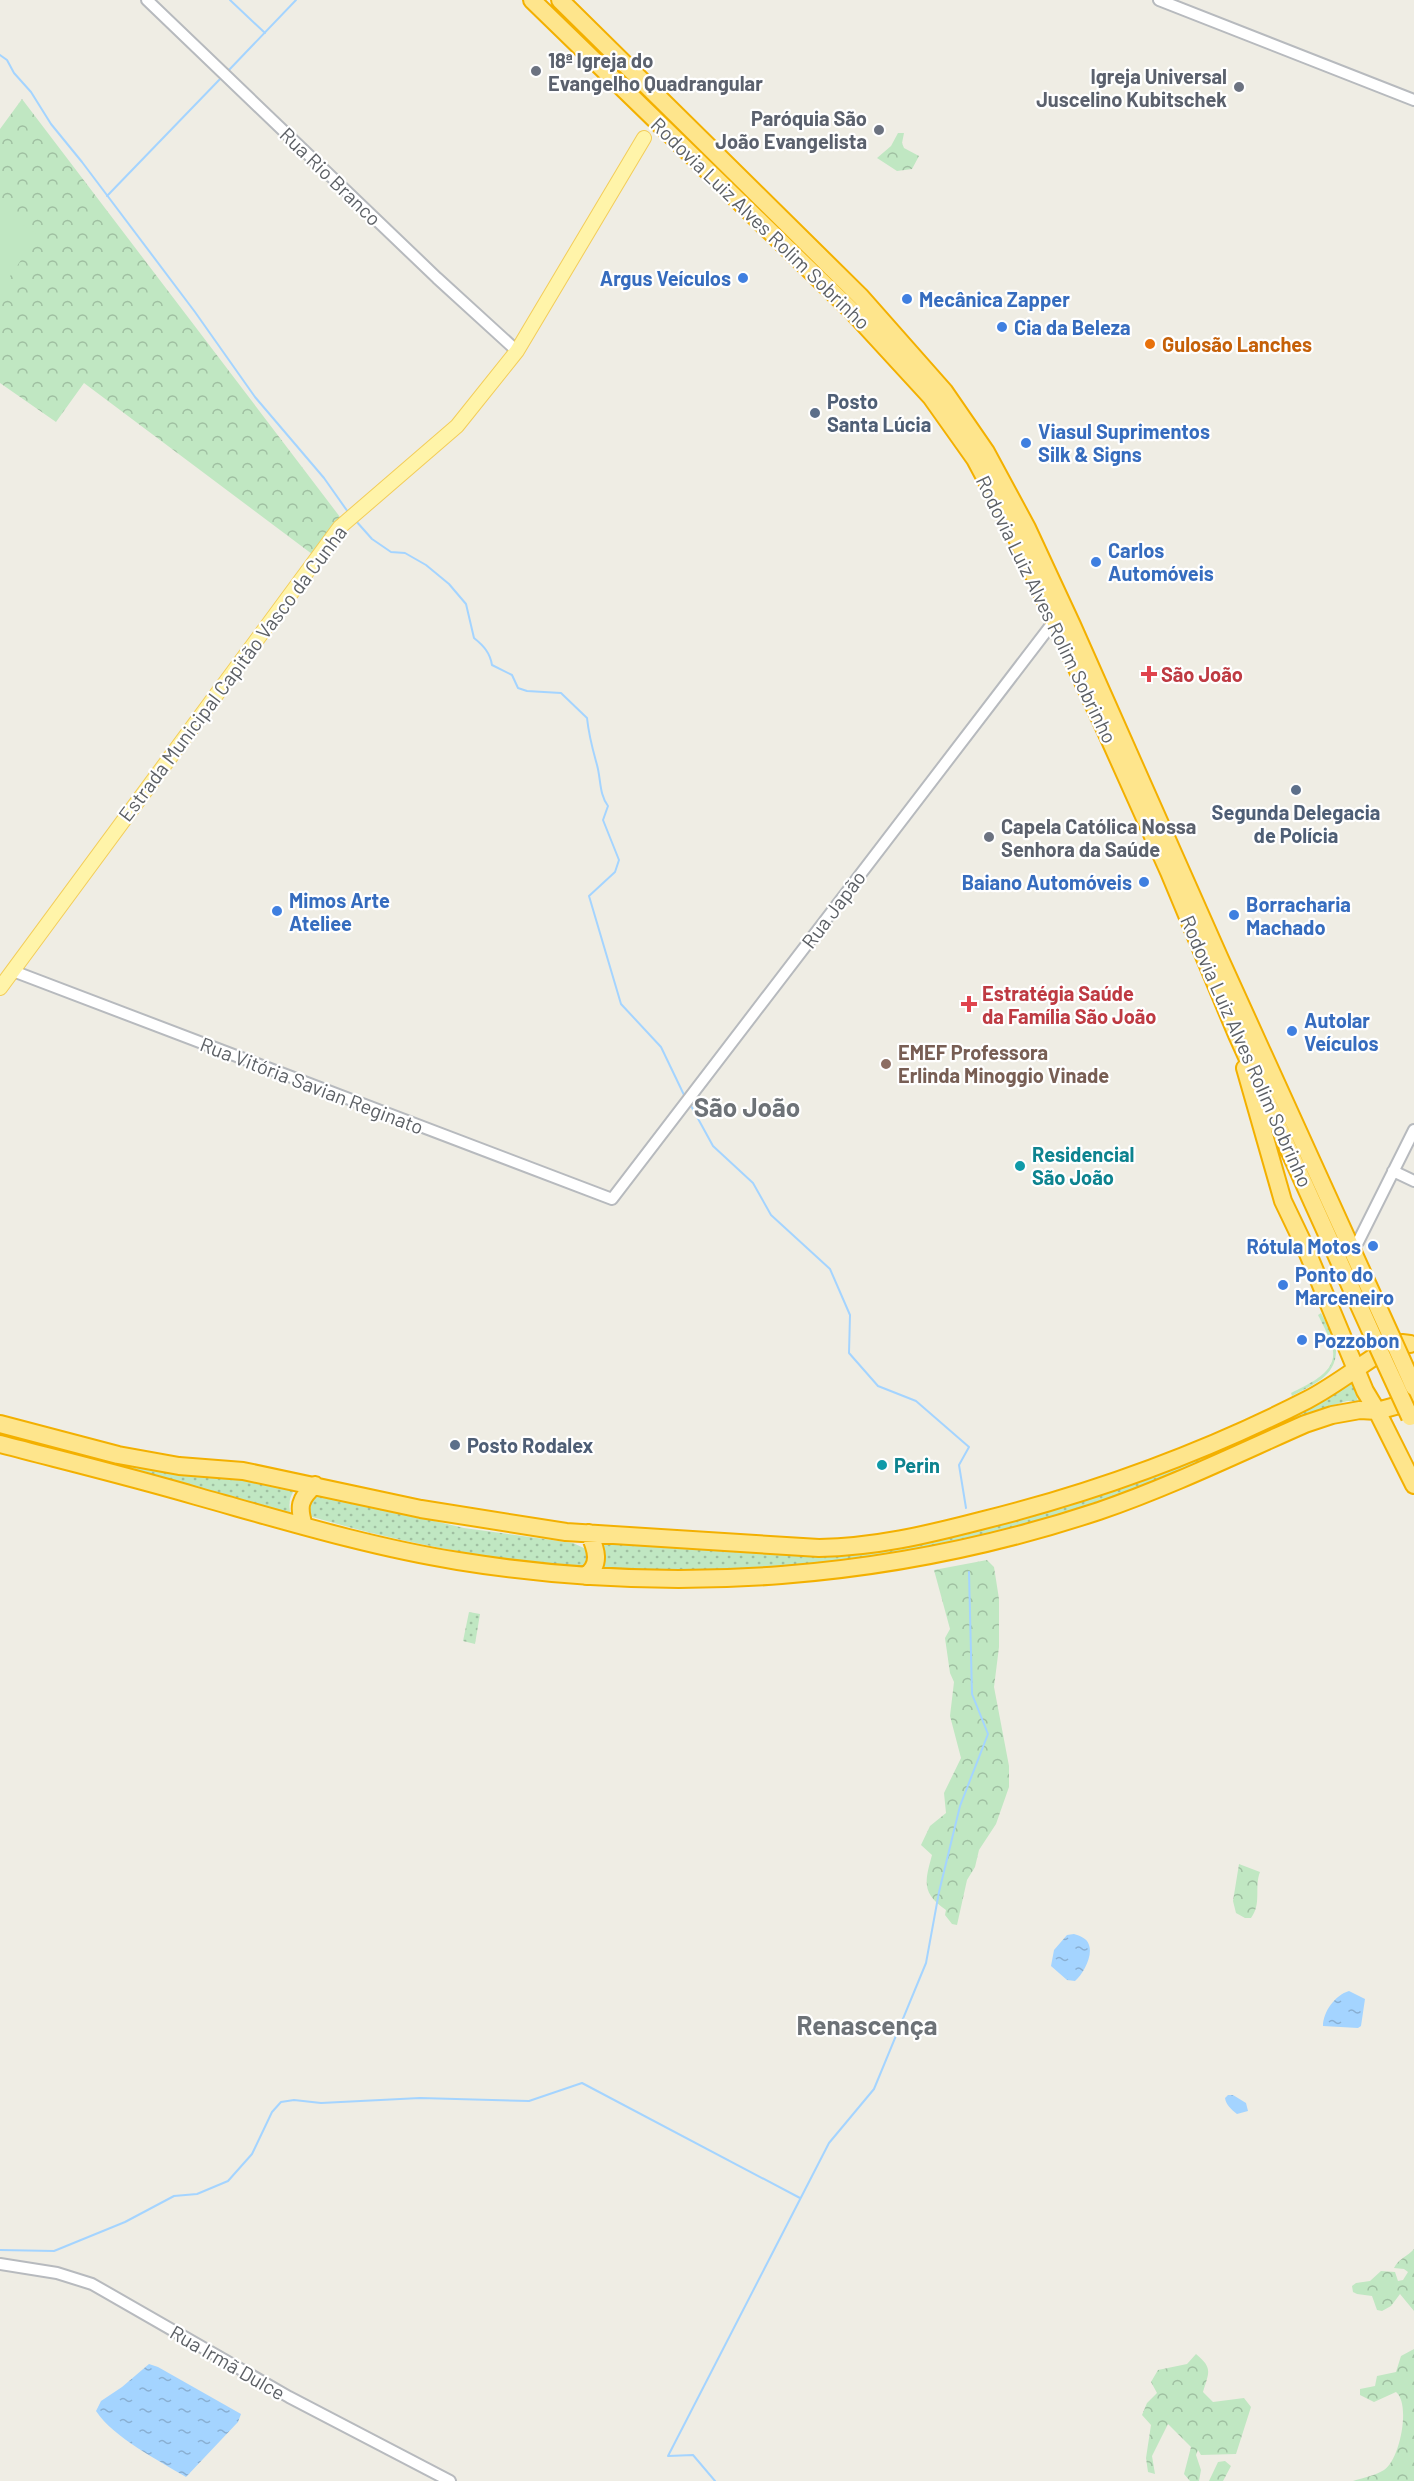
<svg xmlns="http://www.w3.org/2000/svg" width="1414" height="2481" viewBox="0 0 1414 2481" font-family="Barlow,sans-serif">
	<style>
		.grass { fill: url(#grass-dots) }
		.forest { fill: url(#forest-crowns) }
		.pitch { fill: #c0e7c2 }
		.water { fill: url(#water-ripples) }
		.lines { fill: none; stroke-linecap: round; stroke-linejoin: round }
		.stream { stroke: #a4d4ff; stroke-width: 2 }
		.minor-casing { stroke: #b7babe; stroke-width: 14 }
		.major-casing { stroke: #f3cd59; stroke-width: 16 }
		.highway-casing { stroke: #f3b000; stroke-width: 20 }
		.minor { stroke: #fff; stroke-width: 10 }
		.major { stroke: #fff4a9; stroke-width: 14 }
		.highway { stroke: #fee58c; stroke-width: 16 }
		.highway-bridge-casing { stroke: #f3b000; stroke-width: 20; stroke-linecap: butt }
		.highway-bridge { stroke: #fee58c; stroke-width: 16 }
		.worship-dot { fill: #6b7280; stroke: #fff; stroke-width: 2 }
		.shop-dot { fill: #3f7fe0; stroke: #fff; stroke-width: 2 }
		.food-dot { fill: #e8710a; stroke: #fff; stroke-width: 2 }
		.service-dot { fill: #5c6f8a; stroke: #fff; stroke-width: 2 }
		.health-dot { fill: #e0444e; stroke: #fff; stroke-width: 2 }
		.education-dot { fill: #8d6e63; stroke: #fff; stroke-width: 2 }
		.culture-dot { fill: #0f9aa8; stroke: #fff; stroke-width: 2 }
		.labels { text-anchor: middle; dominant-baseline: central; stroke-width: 4.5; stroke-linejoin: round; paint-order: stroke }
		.worship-label { font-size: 20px; font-weight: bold; fill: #5b616d; stroke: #fff; text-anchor: start }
		.street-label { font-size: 20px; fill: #5c6065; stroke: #fff }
		.shop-label { font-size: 20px; font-weight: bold; fill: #366cbe; stroke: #fff; text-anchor: start }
		.food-label { font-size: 20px; font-weight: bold; fill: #c56008; stroke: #fff; text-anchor: start }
		.service-label { font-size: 20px; font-weight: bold; fill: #4e5e75; stroke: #fff; text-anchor: start }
		.health-label { font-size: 20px; font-weight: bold; fill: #be3a42; stroke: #fff; text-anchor: start }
		.education-label { font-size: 20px; font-weight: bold; fill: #785e54; stroke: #fff; text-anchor: start }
		.culture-label { font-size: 20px; font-weight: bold; fill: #0d838f; stroke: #fff; text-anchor: start }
		.district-label { font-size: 26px; font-weight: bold; fill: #6d7277; stroke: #fff }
	</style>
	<defs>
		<pattern id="grass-dots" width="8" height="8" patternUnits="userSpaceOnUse" patternTransform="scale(1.5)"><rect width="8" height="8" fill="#c0e7c2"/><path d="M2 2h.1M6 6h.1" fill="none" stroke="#9fbfa1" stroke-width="1.8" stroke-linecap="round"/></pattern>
		<pattern id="forest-crowns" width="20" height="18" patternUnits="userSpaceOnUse" patternTransform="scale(1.5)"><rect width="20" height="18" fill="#c0e7c2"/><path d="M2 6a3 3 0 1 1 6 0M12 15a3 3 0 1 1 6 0" fill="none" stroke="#9fbfa1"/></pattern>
		<pattern id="water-ripples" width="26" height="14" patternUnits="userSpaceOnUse" patternTransform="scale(1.5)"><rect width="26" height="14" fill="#a4d4ff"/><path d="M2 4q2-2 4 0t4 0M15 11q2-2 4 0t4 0" fill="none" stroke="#89afd2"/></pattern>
	</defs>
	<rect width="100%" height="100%" fill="#efede4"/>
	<!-- grass -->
	<path class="grass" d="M1321 1313C1326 1323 1336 1338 1336 1349 1337 1377 1312 1385 1292 1396L1291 1393C1308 1384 1340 1372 1332 1346 1329 1336 1323 1325 1318 1315Z
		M1352 1382 1358 1401H1347L1309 1413 1184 1470 1076 1511 1000 1533 933 1548 796 1569 651 1574 599 1572C606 1561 608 1551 599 1541L796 1551 999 1523Z
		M0 1431 297 1487C289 1496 288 1504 291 1516L0 1438Z
		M317 1493 464 1528 573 1543 586 1549 590 1554 587 1564 581 1567C488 1560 398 1542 309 1516L305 1500Z
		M469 1612 480 1614 475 1644 463 1641Z"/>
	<!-- forest -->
	<path class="forest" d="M22 99 340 517 312 554 84 383 56 422 0 383V129Z
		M898 133H904L902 143 904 148 919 156 912 169 897 171 877 158 891 146Z
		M987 1560 994 1567 999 1599V1647L994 1687 1009 1766V1787L996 1824 979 1850 975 1867 967 1880 957 1925 952 1924 945 1915 946 1910C921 1893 925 1881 932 1855L921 1845 930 1826 946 1813 944 1793 961 1758 950 1716 954 1682 950 1673 945 1638 950 1629 934 1570Z
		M1239 1864 1260 1872C1254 1887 1262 1904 1251 1918H1245L1236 1913 1233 1901Z
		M1414 2249V2311L1400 2294 1391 2306 1382 2311 1377 2310 1372 2296 1357 2294 1353 2292 1352 2286 1356 2283 1370 2281 1381 2271 1395 2272 1398 2281 1403 2280 1408 2272 1404 2269 1394 2268C1398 2259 1408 2256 1414 2249Z
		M1414 2349V2481H1353C1363 2478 1376 2475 1384 2470 1400 2460 1411 2404 1396 2392L1374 2402 1360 2395V2389L1375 2386 1377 2376 1396 2372 1401 2356Z
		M1196 2354C1213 2368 1209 2372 1203 2392L1213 2402 1244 2398 1251 2407 1236 2454 1201 2455 1198 2450 1196 2455 1201 2470 1199 2481H1190L1184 2474 1191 2447 1168 2424 1152 2456 1155 2474 1148 2472 1146 2458 1151 2425 1142 2415 1147 2403 1157 2393 1151 2382 1158 2370 1187 2364Z
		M1225 2461 1231 2466 1223 2481H1209L1218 2462Z"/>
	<!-- pitch -->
	<path class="pitch" d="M0 210 38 235 0 291Z"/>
	<!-- water -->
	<path class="water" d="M1074 1934C1080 1936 1087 1938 1089 1945 1093 1956 1083 1974 1075 1981L1067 1980 1051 1966 1054 1950 1067 1935Z
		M1349 1991 1365 1999 1361 2026 1358 2028 1323 2026C1323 2012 1335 1995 1349 1991Z
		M1228 2095H1233L1246 2103 1248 2111 1237 2114C1231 2109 1226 2105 1225 2098Z
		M149 2364 158 2367 241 2414 238 2422 186 2477C158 2460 114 2438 96 2411L101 2401 122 2387Z"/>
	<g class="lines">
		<!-- stream -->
		<path class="stream" d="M230 0 265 33
			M0 55 7 60 14 73 31 92 51 124 82 162 195 312 255 397 324 478 348 512
			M228 71 296 0
			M107 196 221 78
			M356 521 372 539 391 552 405 553 426 565 449 584 466 604 474 638C484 646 490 653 492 665L512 675 518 688 527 691 561 693 587 718C589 737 592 747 597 765 601 779 599 794 608 806L603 820 619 860 615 872 589 896 621 1004 661 1047 685 1097
			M690 1104 713 1146 753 1183 771 1215 830 1269 850 1315 849 1353 878 1386 916 1401 969 1447 959 1465 966 1508
			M0 2250 54 2251 125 2222 174 2196 197 2194 228 2181 252 2154 272 2112 281 2102 294 2100 321 2103 420 2098 529 2101 582 2083 800 2198
			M715 2481 693 2455 668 2456 829 2143 874 2089 926 1963 939 1892 960 1806 988 1734 972 1694 969 1572"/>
		<defs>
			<path id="minor" d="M147 0 437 278 517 351
				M1159 0 1414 100
				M13 971 612 1199 1055 620
				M1393 1171 1414 1181
				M1358 1242 1414 1130
				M0 2264 57 2273 92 2284 289 2397 450 2481"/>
			<path id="major" d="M0 988 340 527 457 426 517 351 644 138"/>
			<path id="highway" d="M532 0 851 310 931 397 975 459 1014 532 1104 727 1169 872 1237 1035 1376 1343
				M560 0 861 297 944 391 986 452 1027 528 1072 625 1220 959 1392 1338
				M1245 1068 1283 1201 1306 1249 1365 1391 1377 1411 1414 1485
				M0 1424 118 1455 179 1466 243 1471 421 1509 566 1532 819 1548C875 1547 926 1535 980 1521 1093 1493 1203 1453 1307 1400 1336 1385 1360 1365 1388 1348L1402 1343 1410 1344
				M0 1444C65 1461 131 1477 196 1496 282 1520 370 1547 458 1561 674 1596 891 1580 1099 1511 1169 1487 1237 1454 1305 1424L1332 1415 1360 1410 1377 1411 1414 1401
				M304 1526C298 1507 299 1499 315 1485
				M585 1576C602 1565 596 1549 589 1533"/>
		</defs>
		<!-- minor casing -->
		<use href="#minor" class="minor-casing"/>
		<!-- major casing -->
		<use href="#major" class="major-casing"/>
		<!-- highway casing -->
		<use href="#highway" class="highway-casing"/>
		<!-- minor -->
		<use href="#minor" class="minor"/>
		<!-- major -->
		<use href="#major" class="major"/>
		<!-- highway -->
		<use href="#highway" class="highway"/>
		<defs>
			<path id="highway-bridge" d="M1392 1338 1414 1387
				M1376 1343 1410 1417"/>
		</defs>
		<!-- highway-bridge casing -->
		<use href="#highway-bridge" class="highway-bridge-casing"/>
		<!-- highway-bridge -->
		<use href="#highway-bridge" class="highway-bridge"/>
	</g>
	<!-- markers -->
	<g class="worship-dot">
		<circle cx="536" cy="71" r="6"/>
		<circle cx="1239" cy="87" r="6"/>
		<circle cx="879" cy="130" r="6"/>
		<circle cx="989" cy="837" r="6"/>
	</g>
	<g class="shop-dot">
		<circle cx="743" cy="278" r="6"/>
		<circle cx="907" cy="299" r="6"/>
		<circle cx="1002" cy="327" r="6"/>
		<circle cx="1026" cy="443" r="6"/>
		<circle cx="1096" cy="562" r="6"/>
		<circle cx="1144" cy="882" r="6"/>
		<circle cx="277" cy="911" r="6"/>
		<circle cx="1234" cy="915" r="6"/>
		<circle cx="1292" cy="1031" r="6"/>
		<circle cx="1373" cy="1246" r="6"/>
		<circle cx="1283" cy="1285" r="6"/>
		<circle cx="1302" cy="1340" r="6"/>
	</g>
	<circle class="food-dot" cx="1150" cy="344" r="6"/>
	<g class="service-dot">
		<circle cx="815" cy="413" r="6"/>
		<circle cx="1296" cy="790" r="6"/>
		<circle cx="455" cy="1445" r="6"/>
	</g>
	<g class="health-dot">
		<path d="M1146 665h6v6h6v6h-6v6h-6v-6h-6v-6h6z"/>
		<path d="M966 995h6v6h6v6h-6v6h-6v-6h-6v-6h6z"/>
	</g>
	<circle class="education-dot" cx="886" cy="1064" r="6"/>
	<g class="culture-dot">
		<circle cx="1020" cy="1166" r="6"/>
		<circle cx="882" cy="1465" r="6"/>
	</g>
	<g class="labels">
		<!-- worship labels -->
		<g class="worship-label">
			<text x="548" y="60">18ª Igreja do<tspan x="548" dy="23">Evangelho Quadrangular</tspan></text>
			<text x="1227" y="76" text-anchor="end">Igreja Universal<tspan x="1227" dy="23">Juscelino Kubitschek</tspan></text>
			<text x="867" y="118" text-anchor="end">Paróquia São<tspan x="867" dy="23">João Evangelista</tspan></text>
			<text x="1001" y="826">Capela Católica Nossa<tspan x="1001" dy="23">Senhora da Saúde</tspan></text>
		</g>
		<!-- street labels -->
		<g class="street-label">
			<text transform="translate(331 176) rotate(44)">Rua Rio Branco</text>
			<text transform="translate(761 223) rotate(44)">Rodovia Luiz Alves Rolim Sobrinho</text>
			<text transform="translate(1047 609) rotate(64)">Rodovia Luiz Alves Rolim Sobrinho</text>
			<text transform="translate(232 673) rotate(-53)">Estrada Municipal Capitão Vasco da Cunha</text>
			<text transform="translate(833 909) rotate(-53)">Rua Japão</text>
			<text transform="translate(1247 1051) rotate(66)">Rodovia Luiz Alves Rolim Sobrinho</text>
			<text transform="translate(312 1085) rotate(21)">Rua Vitória Savian Reginato</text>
			<text transform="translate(228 2362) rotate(30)">Rua Irmã Dulce</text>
		</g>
		<!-- shop labels -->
		<g class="shop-label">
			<text x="731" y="278" text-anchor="end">Argus Veículos</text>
			<text x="919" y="299">Mecânica Zapper</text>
			<text x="1014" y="327">Cia da Beleza</text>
			<text x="1038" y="431">Viasul Suprimentos<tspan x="1038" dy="23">Silk &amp; Signs</tspan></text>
			<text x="1108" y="550">Carlos<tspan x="1108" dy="23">Automóveis</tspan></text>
			<text x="1132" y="882" text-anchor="end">Baiano Automóveis</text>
			<text x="289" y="900">Mimos Arte<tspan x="289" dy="23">Ateliee</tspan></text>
			<text x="1246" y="904">Borracharia<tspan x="1246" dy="23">Machado</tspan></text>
			<text x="1304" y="1020">Autolar<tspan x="1304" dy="23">Veículos</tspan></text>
			<text x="1361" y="1246" text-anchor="end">Rótula Motos</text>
			<text x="1295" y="1274">Ponto do<tspan x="1295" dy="23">Marceneiro</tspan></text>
			<text x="1314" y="1340">Pozzobon</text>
		</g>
		<!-- food labels -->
		<g class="food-label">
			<text x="1162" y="344">Gulosão Lanches</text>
		</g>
		<!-- service labels -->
		<g class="service-label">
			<text x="827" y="401">Posto<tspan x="827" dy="23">Santa Lúcia</tspan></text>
			<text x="1296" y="812" text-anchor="middle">Segunda Delegacia<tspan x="1296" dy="23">de Polícia</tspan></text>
			<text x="467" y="1445">Posto Rodalex</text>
		</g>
		<!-- health labels -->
		<g class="health-label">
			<text x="1161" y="674">São João</text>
			<text x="982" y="993">Estratégia Saúde<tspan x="982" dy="23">da Família São João</tspan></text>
		</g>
		<!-- education labels -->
		<g class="education-label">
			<text x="898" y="1052">EMEF Professora<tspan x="898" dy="23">Erlinda Minoggio Vinade</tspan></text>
		</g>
		<!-- culture labels -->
		<g class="culture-label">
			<text x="1032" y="1154">Residencial<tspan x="1032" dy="23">São João</tspan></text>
			<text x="894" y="1465">Perin</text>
		</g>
		<!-- district labels -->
		<g class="district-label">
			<text x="747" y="1106">São João</text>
			<text x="867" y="2024">Renascença</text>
		</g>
	</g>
</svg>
